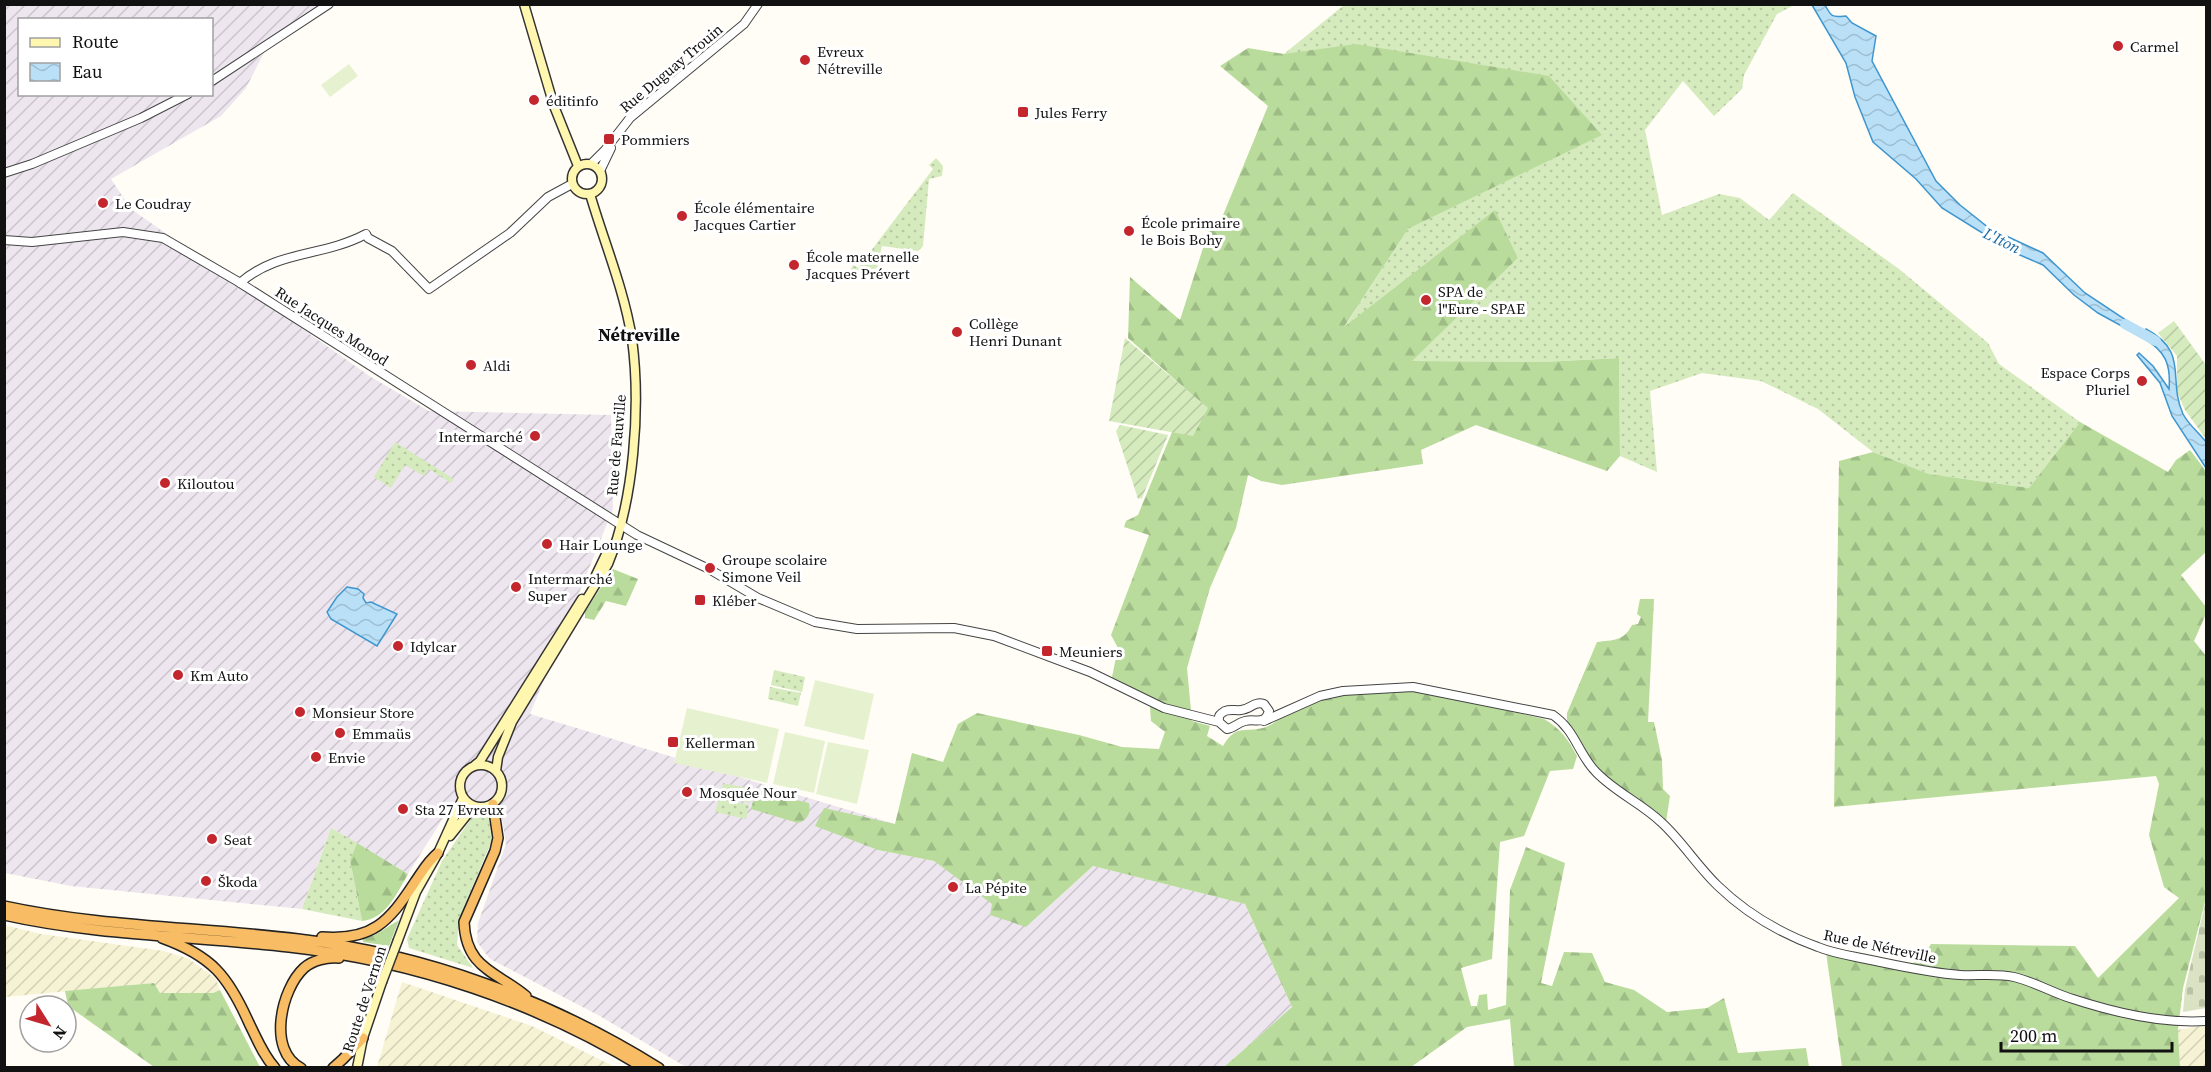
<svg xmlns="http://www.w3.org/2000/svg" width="2211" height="1072" viewBox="0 0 2211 1072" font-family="'Source Serif 4',serif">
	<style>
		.industrial { fill: url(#industrial-furrows); fill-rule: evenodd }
		.farmland { fill: url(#farmland-furrows) }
		.grass { fill: url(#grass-dots) }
		.forest { fill: url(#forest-firs) }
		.cemetery { fill: url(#cemetery-stones) }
		.garden { fill: url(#garden-furrows) }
		.pitch { fill: #e6f2cf }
		.water { fill: url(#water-waves); stroke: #3f96cf; stroke-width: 1.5 }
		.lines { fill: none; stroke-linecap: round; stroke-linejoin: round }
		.river { stroke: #b9e0f7; stroke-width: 10 }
		.tertiary-casing { stroke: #444; stroke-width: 10 }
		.secondary-casing { stroke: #333; stroke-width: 11 }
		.trunk-casing { stroke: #222; stroke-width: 12 }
		.tertiary { stroke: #fff; stroke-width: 8 }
		.secondary { stroke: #fff6b0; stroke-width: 8 }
		.trunk { stroke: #f7bc64; stroke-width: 9 }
		.secondary-bridge-casing { stroke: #333; stroke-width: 11; stroke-linecap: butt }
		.secondary-bridge { stroke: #fff6b0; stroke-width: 8 }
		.poi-dot { fill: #c4262e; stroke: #fff; stroke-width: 2 }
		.labels { text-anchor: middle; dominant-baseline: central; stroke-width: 6; stroke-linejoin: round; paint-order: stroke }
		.poi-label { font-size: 15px; fill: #111; stroke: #fff; text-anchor: start }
		.street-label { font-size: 15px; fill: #111; stroke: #fff }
		.water-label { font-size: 16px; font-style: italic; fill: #1768a6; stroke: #fff }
		.quarter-label { font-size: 18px; font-weight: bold; fill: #111; stroke: #fff }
	</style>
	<defs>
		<pattern id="industrial-furrows" width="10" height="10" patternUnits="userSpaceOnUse" patternTransform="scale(1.5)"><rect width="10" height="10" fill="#eee6ef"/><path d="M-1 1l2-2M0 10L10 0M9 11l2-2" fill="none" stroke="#cbc4cc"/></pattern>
		<pattern id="farmland-furrows" width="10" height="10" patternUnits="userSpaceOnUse" patternTransform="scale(1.5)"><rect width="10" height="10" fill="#f6f3d4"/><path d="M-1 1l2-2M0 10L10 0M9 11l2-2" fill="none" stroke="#d2cfb5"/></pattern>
		<pattern id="grass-dots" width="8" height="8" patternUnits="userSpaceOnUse" patternTransform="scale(1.5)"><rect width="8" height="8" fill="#d5ebbd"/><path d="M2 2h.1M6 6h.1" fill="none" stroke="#b6c8a1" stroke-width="1.8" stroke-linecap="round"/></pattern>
		<pattern id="forest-firs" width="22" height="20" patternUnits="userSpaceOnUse" patternTransform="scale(1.5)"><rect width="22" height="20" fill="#b9dc9c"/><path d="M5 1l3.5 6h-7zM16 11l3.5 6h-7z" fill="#9ebc85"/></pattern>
		<pattern id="cemetery-stones" width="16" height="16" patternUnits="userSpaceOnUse" patternTransform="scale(1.5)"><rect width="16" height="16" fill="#d9e3c4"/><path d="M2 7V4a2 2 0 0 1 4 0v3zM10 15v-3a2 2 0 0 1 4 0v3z" fill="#b9c2a7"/></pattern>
		<pattern id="garden-furrows" width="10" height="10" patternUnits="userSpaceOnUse" patternTransform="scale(1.5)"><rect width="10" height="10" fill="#d5ebbd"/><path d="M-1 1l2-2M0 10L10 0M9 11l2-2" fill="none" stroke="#b6c8a1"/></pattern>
		<pattern id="water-waves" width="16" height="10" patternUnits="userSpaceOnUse" patternTransform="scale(1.5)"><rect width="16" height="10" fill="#b9e0f7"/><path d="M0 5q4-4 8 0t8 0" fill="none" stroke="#9ebfd3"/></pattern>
	</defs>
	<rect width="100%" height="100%" fill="#fffdf5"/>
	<!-- industrial -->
	<path class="industrial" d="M4 5H329L268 45 246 88 221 116 111 179 131 209 371 377 429 411 611 415 613 509 530 714 895 824 878 850 934 861 1026 927 1093 866 1245 904 1292 1007 1224 1067H686L598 1015 490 959 477 942 478 923 506 844 501 812 450 807 408 874 331 828 302 909 71 886 5 873ZM20 20H212V94H20Z"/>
	<!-- farmland -->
	<path class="farmland" d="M4 925 41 934 164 951 189 959 216 979 220 990 213 993H160L154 983 5 997Z
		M402 982 532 1026 615 1067H377Z
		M2206 1025V1067H2180L2178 1030Z"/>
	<!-- grass -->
	<path class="grass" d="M1344 5H1794L1777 14 1744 75 1742 89 1714 116 1683 81 1645 130 1662 215 1719 194 1740 198 1769 220 1793 193 1899 269 1988 343 1999 364 2080 422 2029 488 1929 474 1873 452 1818 409 1761 381 1702 373 1650 391 1657 472 1620 456 1619 358 1543 362 1411 361 1518 258 1495 211 1343 329 1408 229 1601 135 1284 54Z
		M936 158 943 166 942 176 929 179 923 246 918 251 882 246 877 268 851 274V269L853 265 858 268 933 169 929 165Z
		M395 442 454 479 451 483 429 469 424 476 405 465 391 488 374 477Z
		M774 670 805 677 802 692 771 685Z
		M770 687 801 693 798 706 768 699Z
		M723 783 753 789 750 803 720 797Z
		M719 798 749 805 746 819 715 812Z
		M477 810 488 811 492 840 459 919 457 945 473 968 409 948 407 939 442 861Z
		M331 828 357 843 350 860 362 921 302 909Z"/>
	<!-- forest -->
	<path class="forest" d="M1356 44 1549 76 1602 135 1408 229 1344 327 1495 210 1518 258 1412 361 1543 362 1619 358 1620 456 1607 471 1476 425 1421 450 1423 464 1282 485 1261 481 1248 475 1236 528 1210 588 1187 668 1192 721 1210 726 1207 736 1223 746C1237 722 1247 734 1266 727 1274 724 1279 719 1285 714 1291 711 1300 708 1306 705 1340 691 1389 690 1425 691L1544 719C1560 728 1568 739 1577 756L1573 769 1550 771 1524 836 1500 842 1492 959 1461 968 1471 1006H1477L1479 995 1487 994 1488 1010 1506 1005 1510 890 1526 847 1565 863 1541 983 1552 986 1564 952 1592 953 1605 982 1634 990 1667 1012 1707 1008 1724 998 1738 1053 1806 1048 1809 1067H1514L1510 1019 1467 1027 1411 1067H1224L1292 1007 1245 904 1093 866 1026 927 990 915 992 904 934 861 878 850 815 826 824 808 895 824 912 753 943 762 958 724 977 713 1079 735 1122 747 1159 749 1165 732 1151 721 1150 707 1153 701 1112 677 1118 648 1111 635 1149 535 1124 527 1126 521 1138 515 1172 432 1207 408 1128 338 1130 277 1180 320 1211 223 1221 220 1268 106 1220 66 1248 48 1284 54Z
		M2080 422 2168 472 2176 460 2190 450 2206 471V552L2181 575 2206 607V614L2194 641 2206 656V898L2183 988 2178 1030 2180 1067H1842L1826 952 1903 967 1921 960 1931 944 2075 946 2098 978 2179 898 2164 887 2149 835 2159 784 2156 776 1834 807 1839 461 1873 452 1929 474 2029 488Z
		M613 569 638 579 626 606 606 601 594 620 585 618V612Z
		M1640 599H1654L1648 722H1654L1662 760 1663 789 1670 796 1666 822 1598 771 1591 763 1584 746 1567 722V713L1597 642C1613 640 1624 641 1632 625L1638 624 1641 617 1637 614Z
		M756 790 809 803C811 813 808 820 798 823L751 809Z
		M357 843 408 874C397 893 386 919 362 921L350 860Z
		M399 920 389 946 363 942V938L375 935Z
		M154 983 160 993H213L220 990 260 1067H154L68 1006 65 991Z"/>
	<!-- cemetery -->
	<path class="cemetery" d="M2206 900V1008L2183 1012 2185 989Z"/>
	<!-- garden -->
	<path class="garden" d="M2174 321 2206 365V439L2185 410 2177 392V356L2158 333Z
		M1125 338 1208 408 1193 436 1109 421Z
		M1120 425 1168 435 1142 498 1138 499 1116 431Z"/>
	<!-- pitch -->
	<path class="pitch" d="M349 64 358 76 330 97 321 85Z
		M815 680 874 694 864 740 804 726Z
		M687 708 779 729 767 783 674 763Z
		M785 732 825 741 814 793 773 784Z
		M828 742 869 750 857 804 816 794Z"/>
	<!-- water -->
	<path class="water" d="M1812 5H1825C1832 18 1832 17 1846 16L1852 23 1876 36 1872 61 1936 181 1960 205 1989 228 2043 253 2085 293 2138 328 2136 334 2098 313 2074 295 2043 265 2013 252 1942 208 1916 179 1873 142 1855 97 1846 63Z
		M2146 329C2190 352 2167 379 2183 414 2188 424 2199 433 2206 442V468L2172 416 2160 383 2137 355 2139 353 2153 366 2169 389C2171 365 2166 351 2143 338Z
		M347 587 358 589 364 594 363 598 366 603 371 602 397 614 377 646 331 619 327 612 337 597Z"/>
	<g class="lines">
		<!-- river -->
		<path class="river" d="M2125 324 2156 341"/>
		<defs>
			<path id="tertiary" d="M212 81 329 4
				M591 164 605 150 630 118 744 24 758 4
				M600 171 611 148
				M4 173 32 164 141 118 188 94
				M4 240 32 242 123 232 163 238 237 281 637 535 709 569 758 598 815 622 857 629 954 628 994 636 1090 672 1164 708 1219 722 1227 729C1234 728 1237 723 1245 721 1256 718 1264 726 1269 711L1264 704C1254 701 1251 709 1241 710 1235 711 1227 708 1222 713 1218 716 1219 717 1219 722
				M240 283C277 250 323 257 366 234L368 238 392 251 429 289 510 233 548 197 572 184
				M1264 721 1320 696 1343 691 1413 687 1553 715C1576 731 1578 754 1596 772 1615 792 1641 803 1661 822 1682 841 1697 866 1718 886 1746 913 1782 934 1818 947 1835 954 1853 956 1871 960 1900 966 1930 973 1960 975 1978 976 1997 973 2014 977 2035 982 2053 993 2073 999 2116 1013 2162 1024 2206 1021"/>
			<path id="secondary" d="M524 4 554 106 578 166
				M572 179a15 15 0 1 1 30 0a15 15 0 1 1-30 0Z
				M596 575 610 546
				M460 786a21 21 0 1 1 42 0a21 21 0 1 1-42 0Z
				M475 765 480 761 582 599
				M496 771 498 757 512 722 608 564C634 501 641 407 632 339 624 289 604 242 590 194
				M450 836 470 811 476 807
				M398 940 416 892 438 853 463 798
				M357 1068 363 1038 382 982"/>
			<path id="trunk" d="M493 804 498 838 495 851 464 922C466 969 496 971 526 996
				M4 906C101 927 200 927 298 939 426 954 550 1000 659 1068
				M4 915C98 936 194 936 289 947 414 961 536 1002 644 1068
				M322 937C372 941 389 922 415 882 422 872 428 861 438 853
				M162 938C212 956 228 976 249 1023 257 1039 263 1055 275 1068
				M301 1068C267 1051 281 989 304 968 313 960 327 957 339 958
				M333 1068 343 1059 363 1038"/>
		</defs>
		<!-- tertiary casing -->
		<use href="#tertiary" class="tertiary-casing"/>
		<!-- secondary casing -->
		<use href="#secondary" class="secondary-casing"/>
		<!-- trunk casing -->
		<use href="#trunk" class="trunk-casing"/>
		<!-- tertiary -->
		<use href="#tertiary" class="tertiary"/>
		<!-- secondary -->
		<use href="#secondary" class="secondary"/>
		<!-- trunk -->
		<use href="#trunk" class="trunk"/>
		<defs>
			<path id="secondary-bridge" d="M382 982 398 940"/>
		</defs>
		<!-- secondary-bridge casing -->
		<use href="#secondary-bridge" class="secondary-bridge-casing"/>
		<!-- secondary-bridge -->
		<use href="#secondary-bridge" class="secondary-bridge"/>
	</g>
	<!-- markers -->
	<g class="poi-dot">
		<circle cx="2118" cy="46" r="6"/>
		<circle cx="805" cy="60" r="6"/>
		<circle cx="534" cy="100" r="6"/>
		<rect x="1017" y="106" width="12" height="12" rx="3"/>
		<rect x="603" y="133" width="12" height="12" rx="3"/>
		<circle cx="103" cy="203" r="6"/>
		<circle cx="682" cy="216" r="6"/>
		<circle cx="1129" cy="231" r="6"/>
		<circle cx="794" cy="265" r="6"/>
		<circle cx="1426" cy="300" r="6"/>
		<circle cx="957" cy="332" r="6"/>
		<circle cx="471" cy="365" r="6"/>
		<circle cx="2142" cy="381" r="6"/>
		<circle cx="535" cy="436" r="6"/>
		<circle cx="165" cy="483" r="6"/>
		<circle cx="547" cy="544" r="6"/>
		<circle cx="710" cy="568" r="6"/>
		<circle cx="516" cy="587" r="6"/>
		<rect x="694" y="594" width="12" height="12" rx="3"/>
		<circle cx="398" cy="646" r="6"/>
		<rect x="1041" y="645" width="12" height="12" rx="3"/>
		<circle cx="178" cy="675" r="6"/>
		<circle cx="300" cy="712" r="6"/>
		<circle cx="340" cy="733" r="6"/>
		<rect x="667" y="736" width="12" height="12" rx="3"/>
		<circle cx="316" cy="757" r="6"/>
		<circle cx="687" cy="792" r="6"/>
		<circle cx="403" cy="809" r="6"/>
		<circle cx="212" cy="839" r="6"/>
		<circle cx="206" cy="881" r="6"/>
		<circle cx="953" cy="887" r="6"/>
	</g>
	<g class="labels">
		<!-- poi labels -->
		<g class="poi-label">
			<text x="2130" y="46">Carmel</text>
			<text x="817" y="51">Evreux<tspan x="817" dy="17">Nétreville</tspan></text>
			<text x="546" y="100">éditinfo</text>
			<text x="1035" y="112">Jules Ferry</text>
			<text x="621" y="139">Pommiers</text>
			<text x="115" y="203">Le Coudray</text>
			<text x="694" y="207">École élémentaire<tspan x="694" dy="17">Jacques Cartier</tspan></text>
			<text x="1141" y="222">École primaire<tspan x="1141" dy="17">le Bois Bohy</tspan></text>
			<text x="806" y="256">École maternelle<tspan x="806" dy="17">Jacques Prévert</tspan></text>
			<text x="1438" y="291">SPA de<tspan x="1438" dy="17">l"Eure - SPAE</tspan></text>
			<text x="969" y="323">Collège<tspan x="969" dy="17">Henri Dunant</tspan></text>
			<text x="483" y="365">Aldi</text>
			<text x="2130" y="372" text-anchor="end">Espace Corps<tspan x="2130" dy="17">Pluriel</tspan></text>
			<text x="523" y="436" text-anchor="end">Intermarché</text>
			<text x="177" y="483">Kiloutou</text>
			<text x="559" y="544">Hair Lounge</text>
			<text x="722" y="559">Groupe scolaire<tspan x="722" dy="17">Simone Veil</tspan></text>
			<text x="528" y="578">Intermarché<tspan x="528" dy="17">Super</tspan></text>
			<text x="712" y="600">Kléber</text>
			<text x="410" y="646">Idylcar</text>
			<text x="1059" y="651">Meuniers</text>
			<text x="190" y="675">Km Auto</text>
			<text x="312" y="712">Monsieur Store</text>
			<text x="352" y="733">Emmaüs</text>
			<text x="685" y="742">Kellerman</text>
			<text x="328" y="757">Envie</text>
			<text x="699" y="792">Mosquée Nour</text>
			<text x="415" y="809">Sta 27 Evreux</text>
			<text x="224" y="839">Seat</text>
			<text x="218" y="881">Škoda</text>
			<text x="965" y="887">La Pépite</text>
		</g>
		<!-- street labels -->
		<g class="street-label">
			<text transform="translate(671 68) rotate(-40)">Rue Duguay Trouin</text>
			<text transform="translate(332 326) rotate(33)">Rue Jacques Monod</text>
			<text transform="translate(616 445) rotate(-85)">Rue de Fauville</text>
			<text transform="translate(1880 946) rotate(12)">Rue de Nétreville</text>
			<text transform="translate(364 999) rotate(-72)">Route de Vernon</text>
		</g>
		<!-- water labels -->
		<g class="water-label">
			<text transform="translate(2002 240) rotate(26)">L'Iton</text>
		</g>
		<!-- quarter labels -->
		<g class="quarter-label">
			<text x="639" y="334">Nétreville</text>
		</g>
	</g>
	<!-- border -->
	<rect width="2211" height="1072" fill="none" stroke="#111111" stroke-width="12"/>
	<!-- legend -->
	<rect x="18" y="18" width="195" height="78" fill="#ffffff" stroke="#a0a0a0" stroke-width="1.5"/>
	<rect x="30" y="38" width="30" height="9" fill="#fff6b0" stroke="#a0a0a0" stroke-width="1.5"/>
	<text x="72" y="48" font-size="18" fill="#111111">Route</text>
	<rect x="30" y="63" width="30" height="18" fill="url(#water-waves)" stroke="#a0a0a0" stroke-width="1.5"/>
	<text x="72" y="78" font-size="18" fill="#111111">Eau</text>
	<!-- north arrow -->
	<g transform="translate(48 1024) rotate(127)"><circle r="28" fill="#ffffff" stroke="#a0a0a0" stroke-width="1.5"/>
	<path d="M0-4.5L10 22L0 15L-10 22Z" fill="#c4262e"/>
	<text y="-9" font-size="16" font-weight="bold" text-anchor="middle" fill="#111111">N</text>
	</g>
	<!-- scale -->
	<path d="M2001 1042v9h171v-9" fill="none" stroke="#111111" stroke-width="3"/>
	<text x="2010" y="1042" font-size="18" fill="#111111" stroke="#ffffff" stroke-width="4.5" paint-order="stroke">200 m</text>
</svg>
